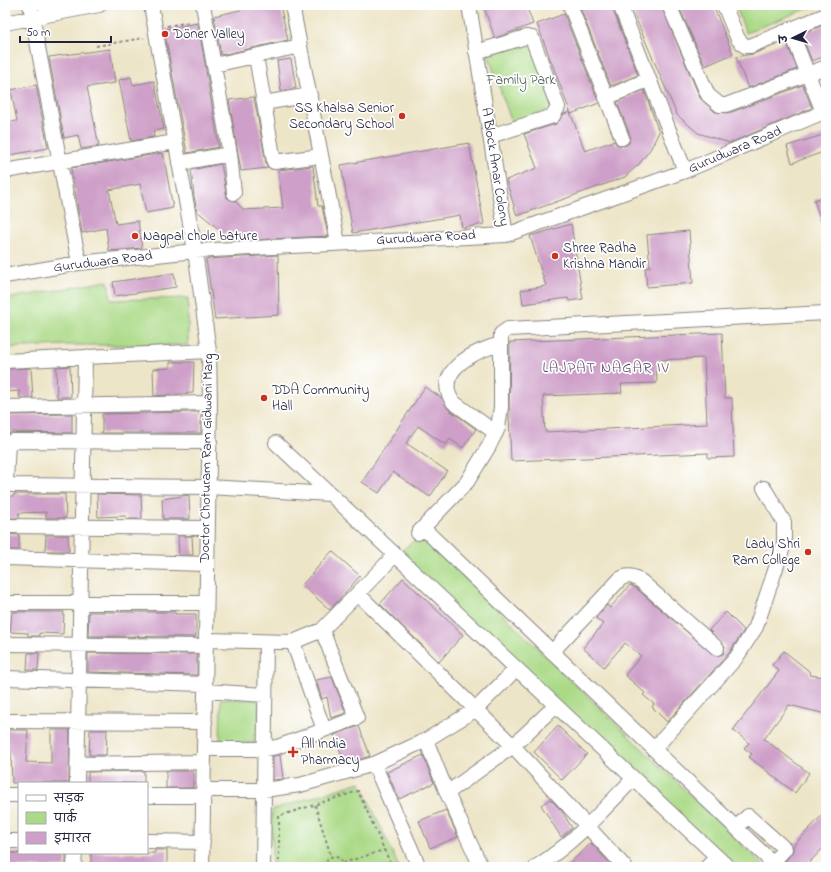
<svg xmlns="http://www.w3.org/2000/svg" width="831" height="872" viewBox="0 0 831 872" font-family="'Indie Flower','Playpen Sans Deva',sans-serif">
	<style>
		.green { fill: #abda87; stroke: #667e61 }
		.building { fill: #ce9fc8; fill-rule: evenodd }
		.lines { fill: none; stroke-linecap: round; stroke-linejoin: round }
		.minor-casing { stroke: #888481; stroke-width: 16 }
		.path { stroke: #888481; stroke-width: 2; stroke-dasharray: 3 3; stroke-linecap: butt }
		.minor { stroke: #fff; stroke-width: 14 }
		.poi-dot { fill: #c8321e; stroke: #fff; stroke-width: 1.5 }
		.labels { text-anchor: middle; dominant-baseline: central; stroke-width: 3.5; stroke-linejoin: round; paint-order: stroke }
		.poi-label { font-size: 14px; fill: #22223b; stroke: #fff; text-anchor: start }
		.park-label { font-size: 14px; fill: #4b5952; stroke: #fff }
		.street-label { font-size: 14px; fill: #22223b; stroke: #fff }
		.neighbourhood-label { font-size: 15px; letter-spacing: 1px; fill: #5e4e6c; stroke: #fff }
	</style>
	<rect width="100%" height="100%" fill="#fff"/>
	<filter id="ink" filterUnits="userSpaceOnUse"><feTurbulence type="fractalNoise" baseFrequency=".025" numOctaves="2"/><feDisplacementMap in="SourceGraphic" scale="8" xChannelSelector="R" yChannelSelector="G"/><feConvolveMatrix kernelMatrix="1 2 1 2 8 2 1 2 1" color-interpolation-filters="sRGB"/></filter>
	<filter id="wash" filterUnits="userSpaceOnUse"><feTurbulence type="fractalNoise" baseFrequency=".012" numOctaves="4" result="noise"/><feDisplacementMap in="SourceGraphic" scale="16" xChannelSelector="R" yChannelSelector="G"/><feGaussianBlur stdDeviation="0.9" result="paint"/><feColorMatrix in="noise" values="0 0 0 0 0 0 0 0 0 0 0 0 0 0 0 0 0 1.4 0 .05"/><feComposite in="paint" operator="in"/></filter>
	<g filter="url(#wash)">
		<rect width="100%" height="100%" fill="#ede5c7"/>
		<!-- green -->
		<path class="green" d="M735 5H816L746 33Z
			M529 37 554 108 512 123 487 52Z
			M108 281 111 300 188 298V345H65L5 348V299Z
			M420 535 765 867H731L396 556Z
			M221 699 259 700 258 743 220 742Z
			M360 782 399 867H272V810Z"/>
		<g id="blocks">
			<!-- building -->
			<path class="building" d="M262 5H280L288 40 221 55 214 16Z
				M483 5H526L533 24 495 38Z
				M579 5H611L638 75 611 86Z
				M630 5H661L700 98 715 112 729 113 803 85 812 108 730 143 698 133 677 115Z
				M678 5H713L733 54 705 66Z
				M564 14 599 103 571 114 537 24Z
				M198 23 219 147 187 153 164 29Z
				M826 24V56L812 61 801 34Z
				M786 41 797 69 748 88 736 57 753 54Z
				M110 49 115 83 87 87 99 146 81 149 78 135 64 138 49 57Z
				M291 59 296 88 281 91 277 61Z
				M131 77 133 85 154 81 164 129 153 131 154 137 131 141 119 80Z
				M36 85 48 148 5 156V123L17 121 11 90Z
				M644 90 659 132 651 148 640 163 625 177 517 216 506 180 537 168 524 134 556 124 564 114 570 112 585 151 614 141 617 145 625 146 629 143 630 135 617 102Z
				M254 97 266 163 268 168 241 171 229 100Z
				M826 134V151L792 163 787 146Z
				M469 143 484 224 462 228 460 215 353 233 341 165Z
				M163 153 173 208 146 213 140 184 109 190 116 224 138 221 142 248 109 251 106 228 82 233 71 168Z
				M221 164 227 198 235 201 244 210 283 208 278 170 313 166 318 206H322L328 236 233 241 197 211 194 196 191 170Z
				M826 196V230H824L814 200Z
				M571 224 583 299 569 301 568 298 523 304 521 290 546 286 530 236Z
				M689 231 693 283 647 287 645 268 650 267 647 235Z
				M278 255 279 315 215 319 206 259Z
				M174 273 176 287 115 296 113 282Z
				M722 333 725 398H732L734 457 708 458V453L511 461 509 412 510 342ZM704 358 707 424 545 432 543 396 622 393 621 384 657 383 656 360Z
				M170 362H194L193 393 154 396 153 369 170 368Z
				M70 366 71 397H57L56 367Z
				M31 368 33 398H20L19 391 5 392V369Z
				M425 387 442 398 448 409 476 429 463 448 450 439 446 445 418 426 406 443 447 471 430 497 393 472 379 493 362 482Z
				M193 412H201V433H102V414Z
				M72 414V433L13 432 5 435V415Z
				M14 494H65L66 518H46V512L19 513V518H5V496H14Z
				M97 494 141 495 142 519H127L126 516 98 517Z
				M189 495 190 519H163L162 499Z
				M5 534 19 535V550H5Z
				M46 535H68L69 551H45Z
				M178 536H192L193 555H179Z
				M332 551 360 576 330 610 302 585Z
				M403 578 463 635 439 662 380 604Z
				M630 585 637 589 715 656 723 654 725 646 709 630 726 612 744 630 729 653 667 722 652 707 654 704 643 695 645 693 625 675 641 656 625 643 604 667 583 648 603 624 596 618 607 605 610 608Z
				M12 612H64L63 634 39 633V636H28V633L10 632Z
				M89 612H175V614H196V637L88 636Z
				M784 651 809 671 810 675 826 677V714L789 705 764 739 809 773 795 793 749 757 752 754 744 748 749 743 733 730 779 671 772 665Z
				M28 653H39L38 670H27Z
				M88 653 197 654V675L88 672Z
				M332 677 346 713 331 718 327 697 322 699 316 680Z
				M359 726 370 756 345 764 334 735Z
				M558 726 587 754 562 780 534 752Z
				M5 730H28L26 762 51 763V730H70L69 783H12L11 753H5Z
				M90 730H107L106 755H89Z
				M280 755 283 779 273 780V756Z
				M423 755 434 783 399 799 387 772Z
				M144 771V783H88V772Z
				M166 771H193V788H166Z
				M550 799 562 811 572 828 561 837 541 805Z
				M446 810 458 837 430 848 419 821Z
				M826 811V845L805 867H785L784 863 793 851V846Z
				M591 843 613 867H564L581 853Z
				M155 850H167V867H91V853H155Z
				M5 853H66V867H5Z"/>
		</g>
	</g>
	<g filter="url(#ink)">
		<use href="#blocks" fill-opacity="0" stroke="#888481" stroke-width="1"/>
		<g class="lines">
			<defs>
				<path id="minor" d="M30 5 79 263
					M151 5 195 251 209 351 210 403 202 867
					M203 5 230 154 234 193
					M292 5 338 243
					M469 5 506 235
					M570 5 622 138
					M620 5 685 171
					M669 5 708 95 720 105H726L826 67
					M724 5 738 39 745 46H750L826 15
					M5 23 99 5
					M790 29 823 112
					M476 52 526 37 532 38 558 107 553 116 490 136
					M256 56 274 162 321 156
					M214 65 300 46
					M606 98 649 79
					M264 103 310 95
					M179 163 230 154
					M5 171 175 142
					M5 276 79 263 195 251 506 235 685 171 826 111
					M5 361 209 351
					M5 407 210 403
					M496 433 453 402C431 371 478 349 501 344
					M210 442 13 441 8 443 6 480V483L11 485 208 487 330 494
					M276 443 728 867
					M5 526 207 528
					M423 528 777 867
					M418 533 467 482 489 446 498 428 501 407V334L508 329 826 313
					M5 558 206 564
					M358 594 513 746 625 867
					M5 603H206
					M206 640 293 642 322 630 394 556
					M293 642 324 730
					M5 644 206 646
					M552 652 620 579C628 574 634 576 642 582L717 648
					M5 678 205 684
					M205 691 265 695
					M5 721 205 722
					M204 749H264L277 747 357 718 322 630
					M654 749 736 658 756 627 784 544V522L764 488
					M77 764 204 762
					M77 783 85 357
					M204 790H264L300 785 374 764
					M447 793 513 746 555 706
					M5 795H19
					M147 796H204
					M736 828 748 816 785 849 772 863
					M5 841H19
					M147 841 203 842
					M74 867 75 853
					M263 867 266 642
					M419 867 374 764 426 740
					M481 867 447 793 426 740 475 710 516 669
					M536 867C574 843 602 811 633 779
					M707 867 717 857"/>
			</defs>
			<!-- minor casing -->
			<use href="#minor" class="minor-casing"/>
			<!-- path -->
			<path class="path" d="M167 26 191 22
				M96 46 144 38
				M315 805 331 856
				M343 863 384 850
				M279 867V816L358 791 392 867
				M324 867 328 858 334 856 341 859 343 867"/>
			<!-- minor -->
			<use href="#minor" class="minor"/>
		</g>
	</g>
	<!-- markers -->
	<g class="poi-dot">
		<circle cx="165" cy="34" r="4"/>
		<circle cx="402" cy="116" r="4"/>
		<circle cx="135" cy="236" r="4"/>
		<circle cx="555" cy="256" r="4"/>
		<circle cx="264" cy="398" r="4"/>
		<circle cx="808" cy="552" r="4"/>
		<path d="M291 746h4v4h4v4h-4v4h-4v-4h-4v-4h4z"/>
	</g>
	<g class="labels">
		<!-- poi labels -->
		<g class="poi-label">
			<text x="173" y="34">Döner Valley</text>
			<text x="394" y="108" text-anchor="end">SS Khalsa Senior<tspan x="394" dy="16">Secondary School</tspan></text>
			<text x="143" y="236">Nagpal chole bature</text>
			<text x="563" y="248">Shree Radha<tspan x="563" dy="16">Krishna Mandir</tspan></text>
			<text x="272" y="390">DDA Community<tspan x="272" dy="16">Hall</tspan></text>
			<text x="800" y="544" text-anchor="end">Lady Shri<tspan x="800" dy="16">Ram College</tspan></text>
			<text x="301" y="744">All India<tspan x="301" dy="16">Pharmacy</tspan></text>
		</g>
		<!-- park labels -->
		<g class="park-label">
			<text x="521" y="80">Family Park</text>
		</g>
		<!-- street labels -->
		<g class="street-label">
			<text transform="translate(735 150) rotate(-23)">Gurudwara Road</text>
			<text transform="translate(495 167) rotate(81)">A Block Amar Colony</text>
			<text transform="translate(426 238) rotate(-3)">Gurudwara Road</text>
			<text transform="translate(103 262) rotate(-7)">Gurudwara Road</text>
			<text transform="translate(207 458) rotate(-89)">Doctor Choturam Ram Gidwani Marg</text>
		</g>
		<!-- neighbourhood labels -->
		<g class="neighbourhood-label">
			<text x="606" y="368">LAJPAT NAGAR IV</text>
		</g>
	</g>
	<!-- margin -->
	<rect width="831" height="872" fill="none" stroke="#fff" stroke-width="20"/>
	<!-- legend -->
	<rect x="18" y="782" width="130" height="72" fill="#ffffff" stroke="#a7a7b1"/>
	<rect x="26" y="795" width="20" height="6" fill="#ffffff" stroke="#a7a7b1"/>
	<text x="54" y="802" font-size="12" fill="#22223b">सड़क</text>
	<rect x="26" y="812" width="20" height="12" fill="#abda87" stroke="#a7a7b1"/>
	<text x="54" y="822" font-size="12" fill="#22223b">पार्क</text>
	<rect x="26" y="832" width="20" height="12" fill="#ce9fc8" stroke="#a7a7b1"/>
	<text x="54" y="842" font-size="12" fill="#22223b">इमारत</text>
	<!-- north arrow -->
	<g transform="translate(793 38) rotate(265)" stroke="#ffffff" stroke-width="3" paint-order="stroke">
	<path d="M0-3L7 15L0 10L-7 15Z" fill="#22223b"/>
	<text y="-6" font-size="11" font-weight="bold" text-anchor="middle" fill="#22223b">उ</text>
	</g>
	<!-- scale -->
	<path d="M20 36v6h91v-6" fill="none" stroke="#22223b" stroke-width="2"/>
	<text x="26" y="36" font-size="12" fill="#22223b" stroke="#ffffff" stroke-width="3" paint-order="stroke">50 m</text>
</svg>
